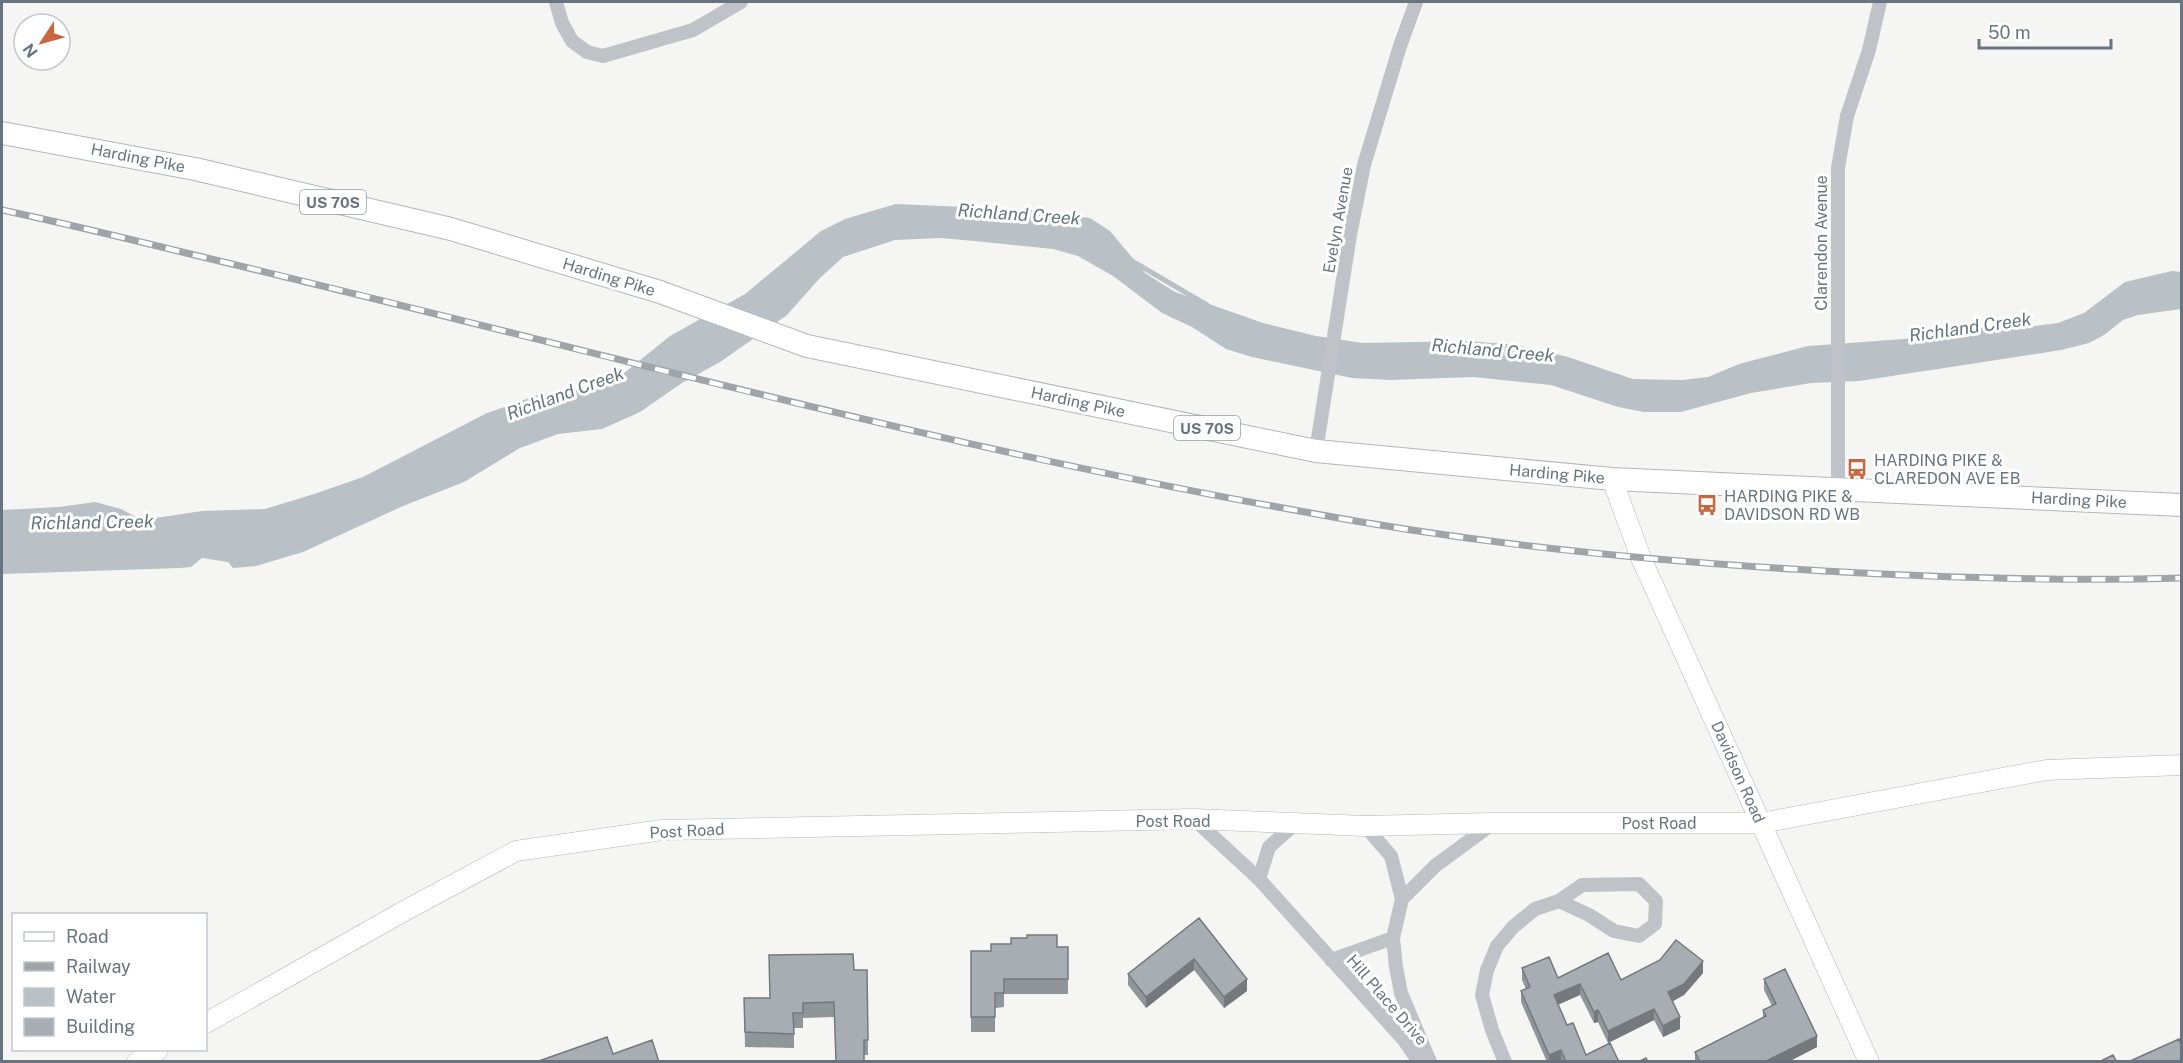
<svg xmlns="http://www.w3.org/2000/svg" width="2183" height="1063" viewBox="0 0 2183 1063" font-family="'Public Sans',sans-serif">
	<style>
		.water { fill: #b9c1c6 }
		.lines { fill: none; stroke-linecap: round; stroke-linejoin: round }
		.stream { stroke: #b9c1c6; stroke-width: 5 }
		.secondary-casing { stroke: #b2b6ba; stroke-width: 21 }
		.primary-casing { stroke: #b3b6ba; stroke-width: 24 }
		.street { stroke: #bfc2c6; stroke-width: 14 }
		.secondary { stroke: #fff; stroke-width: 20 }
		.primary { stroke: #fff; stroke-width: 22 }
		.rail-casing { stroke: #9fa4a9; stroke-width: 7 }
		.rail { stroke: #fff; stroke-width: 4.5; stroke-dasharray: 14; stroke-linecap: butt }
		.wall { fill: #909599 }
		.shaded-wall { fill: #75797d }
		.building { fill: #a7adb2; stroke: #75797d; stroke-width: 1.5 }
		.labels { text-anchor: middle; dominant-baseline: central; stroke-width: 6; stroke-linejoin: round; paint-order: stroke }
		.shield { fill: #fff; stroke: #959ea6; stroke-width: 1.5 }
		.shield-label { font-size: 15px; font-weight: bold; fill: #687480 }
		.street-label { font-size: 16px; fill: #687480; stroke: #fff }
		.poi-label { font-size: 16px; fill: #687480; stroke: #fff; text-anchor: start }
		.water-label { font-size: 18px; font-style: italic; fill: #64757c; stroke: #fff }
	</style>
	<rect width="100%" height="100%" fill="#f5f5f3"/>
	<!-- water -->
	<path class="water" d="M896 204 1035 210 1090 218 1110 231 1145 273 1175 292 1263 323 1316 336 1363 343 1468 341 1518 345 1568 357 1633 379 1682 380 1708 377 1739 364 1808 346 1904 339 1979 328 2026 327 2058 323 2084 313 2125 282 2172 271 2181 272V309L2138 315 2123 320 2104 335 2089 343 2061 350 1859 381 1811 383 1751 393 1681 412H1644L1618 407 1551 385 1473 377 1390 380 1352 378 1252 357 1226 349 1192 327 1162 313 1113 276 1078 256 1053 249 975 241 940 238 895 240 843 257 819 279 787 315 720 362 682 383 640 412 602 429 558 434 520 448 464 482 403 506 303 552 256 566 233 568 228 562 202 558 191 567 180 568 2 574V510L59 507 95 502 121 509 142 520 202 511 265 509 314 494 363 477 487 413 538 395 578 390 618 378 670 336 745 294 821 231 845 219Z"/>
	<g class="lines">
		<!-- stream -->
		<path class="stream" d="M1132 261 1207 305"/>
		<defs>
			<path id="secondary" d="M1612 479 1641 558 1869 1062
				M206 1023 406 910 516 851 662 830 1194 819 1365 826 1492 823H1761L2046 770 2182 765
				M137 1062 158 1050"/>
			<path id="primary" d="M2 133 195 169 451 229 660 292 807 346 1316 451 1612 479 2182 505"/>
		</defs>
		<!-- secondary casing -->
		<use href="#secondary" class="secondary-casing"/>
		<!-- primary casing -->
		<use href="#primary" class="primary-casing"/>
		<!-- street -->
		<path class="street" d="M556 2 562 23 572 41 587 52 603 56 693 30 741 2
			M1316 451 1350 235 1364 165 1400 46 1416 2
			M1838 490V168L1847 116 1869 50 1880 2
			M1194 819 1259 879 1404 1040 1419 1062
			M1365 826 1391 856 1402 899 1393 938 1396 967 1401 993 1430 1062
			M1259 879 1269 847 1295 824
			M1639 884 1656 901 1655 924 1639 936 1614 931 1589 915 1559 901 1582 885Z
			M1402 899 1435 866 1492 824
			M1331 960 1393 938
			M1505 1062 1492 1030 1482 995 1487 970 1497 946 1513 927 1535 909 1559 901"/>
		<!-- secondary -->
		<use href="#secondary" class="secondary"/>
		<!-- primary -->
		<use href="#primary" class="primary"/>
		<defs>
			<path id="rail" d="M2 210C63 223 125 238 186 253 558 341 928 445 1305 512 1465 542 1628 559 1792 569 1922 577 2051 582 2182 578"/>
		</defs>
		<!-- rail casing -->
		<use href="#rail" class="rail-casing"/>
		<!-- rail -->
		<use href="#rail" class="rail"/>
	</g>
	<!-- wall -->
	<path class="wall" d="M1199 918 1247 991 1224 1008 1194 970 1146 1008 1128 985V974Z
		M1057 947H1068V994H1004V1007L995 1008V1032H971V951H991Z
		M1522 968 1558 978 1621 980 1703 973 1684 995 1672 1001 1680 1029 1663 1037 1654 1020 1608 1043 1598 1022 1594 1023 1580 995 1558 1005 1567 1025 1586 1055 1619 1062H1547L1521 1002V991L1526 989 1522 980Z
		M854 970H867L868 1055H864L834 1017 803 1018V1028H794V1048L745 1047 744 998H770Z
		M1764 979 1817 1047 1788 1062H1695V1052L1763 1018V1010L1772 1006 1764 990Z"/>
	<!-- shaded-wall -->
	<path class="shaded-wall" d="M1194 959V970L1146 1008V997Z
		M1703 961V973L1684 995 1668 1004V992Z
		M1247 979V991L1224 1008V997Z
		M1580 984V995L1554 1006V995Z
		M1654 1009V1020L1608 1043V1031Z
		M1598 1010V1022L1594 1023V1012Z
		M1680 1017V1029L1663 1037V1026Z
		M1817 1036V1047L1788 1062H1768V1060Z
		M1561 1050V1062H1549V1055Z"/>
	<!-- building -->
	<path class="building" d="M1199 918 1247 979 1224 997 1194 959 1146 997 1128 974Z
		M1027 935H1057V947H1068V979H1004V993H995V1017H971V951H991V944H1011V938H1027Z
		M1676 940 1703 961 1684 984 1668 992 1680 1017 1663 1026 1654 1009 1608 1031 1598 1010 1594 1012 1580 984 1554 995 1567 1025 1573 1023 1586 1055 1610 1043 1619 1062H1566L1561 1050 1549 1055 1521 991 1530 987 1522 968 1549 957 1558 978 1608 953 1621 980 1660 960Z
		M853 954 854 970H867L868 1040H864V1062H836L834 1002 803 1003V1013H793L794 1034 745 1032 744 998H770L769 955Z
		M1785 969 1817 1036 1768 1060 1769 1062H1700L1695 1052 1766 1016 1763 1010 1776 1004 1764 979Z
		M607 1037 613 1054 652 1040 659 1062H536Z
		M2179 1039 2181 1045V1062H2128Z
		M2113 1055 2117 1062H2099Z
		M1646 1058 1648 1062H1638Z"/>
	<!-- icons -->
	<defs>
		<symbol id="bus-bare" viewBox="-9 -9 18 18"><path d="M-5-6H5V4H4V6H2V4H-2V6H-4V4H-5ZM-3.5-4V0h7V-4ZM-3.5 1.2v1.5H-2V1.2ZM2 1.2v1.5H3.5V1.2Z" fill="#cd643b" stroke="#fff" stroke-width="2.5" paint-order="stroke"/></symbol>
	</defs>
	<g fill-rule="evenodd">
		<use href="#bus-bare" x="1842" y="454" width="30" height="30"/>
		<use href="#bus-bare" x="1692" y="490" width="30" height="30"/>
	</g>
	<g class="labels">
		<!-- shield labels -->
		<g class="shield">
			<rect x="300" y="190" width="66" height="24" rx="4.5"/>
			<rect x="1174" y="416" width="66" height="24" rx="4.5"/>
		</g>
		<g class="shield-label">
			<text x="333" y="202">US 70S</text>
			<text x="1207" y="428">US 70S</text>
		</g>
		<!-- street labels -->
		<g class="street-label">
			<text transform="translate(138 158) rotate(11)">Harding Pike</text>
			<text transform="translate(1338 220) rotate(-80)">Evelyn Avenue</text>
			<text transform="translate(1821 243) rotate(-90)">Clarendon Avenue</text>
			<text transform="translate(609 277) rotate(17)">Harding Pike</text>
			<text transform="translate(1078 402) rotate(12)">Harding Pike</text>
			<text transform="translate(1557 474) rotate(5)">Harding Pike</text>
			<text transform="translate(2079 500) rotate(3)">Harding Pike</text>
			<text transform="translate(1738 772) rotate(66)">Davidson Road</text>
			<text x="1173" y="821">Post Road</text>
			<text x="1659" y="823">Post Road</text>
			<text transform="translate(687 831) rotate(-3)">Post Road</text>
			<text transform="translate(1387 1000) rotate(49)">Hill Place Drive</text>
		</g>
		<!-- poi labels -->
		<g class="poi-label">
			<text x="1874" y="460">HARDING PIKE &amp;<tspan x="1874" dy="18">CLAREDON AVE EB</tspan></text>
			<text x="1724" y="496">HARDING PIKE &amp;<tspan x="1724" dy="18">DAVIDSON RD WB</tspan></text>
		</g>
		<!-- water labels -->
		<g class="water-label">
			<text transform="translate(1019 214) rotate(4)">Richland Creek</text>
			<text transform="translate(1970 327) rotate(-8)">Richland Creek</text>
			<text transform="translate(1493 350) rotate(5)">Richland Creek</text>
			<text transform="translate(565 393) rotate(-20)">Richland Creek</text>
			<text transform="translate(92 522) rotate(-1)">Richland Creek</text>
		</g>
	</g>
	<!-- border -->
	<rect width="2183" height="1063" fill="none" stroke="#687480" stroke-width="6"/>
	<!-- legend -->
	<rect x="12" y="913" width="195" height="138" fill="#ffffff" stroke="#c3c7cc" stroke-width="1.5"/>
	<rect x="24" y="932" width="30" height="9" fill="#ffffff" stroke="#c3c7cc" stroke-width="1.5"/>
	<text x="66" y="943" font-size="18" fill="#687480">Road</text>
	<rect x="24" y="962" width="30" height="9" fill="#9fa4a9" stroke="#c3c7cc" stroke-width="1.5"/>
	<text x="66" y="973" font-size="18" fill="#687480">Railway</text>
	<rect x="24" y="988" width="30" height="18" fill="#b9c1c6" stroke="#c3c7cc" stroke-width="1.5"/>
	<text x="66" y="1003" font-size="18" fill="#687480">Water</text>
	<rect x="24" y="1018" width="30" height="18" fill="#a7adb2" stroke="#c3c7cc" stroke-width="1.5"/>
	<text x="66" y="1033" font-size="18" fill="#687480">Building</text>
	<!-- north arrow -->
	<g transform="translate(42 42) rotate(234)"><circle r="28" fill="#ffffff" stroke="#c3c7cc" stroke-width="1.5"/>
	<path d="M0-4.5L10 22L0 15L-10 22Z" fill="#cd643b"/>
	<text y="-9" font-size="16" font-weight="bold" text-anchor="middle" fill="#687480">N</text>
	</g>
	<!-- scale -->
	<path d="M1979 39v9h132v-9" fill="none" stroke="#687480" stroke-width="3"/>
	<text x="1988" y="39" font-size="18" fill="#687480" stroke="#ffffff" stroke-width="4.5" paint-order="stroke">50 m</text>
</svg>
